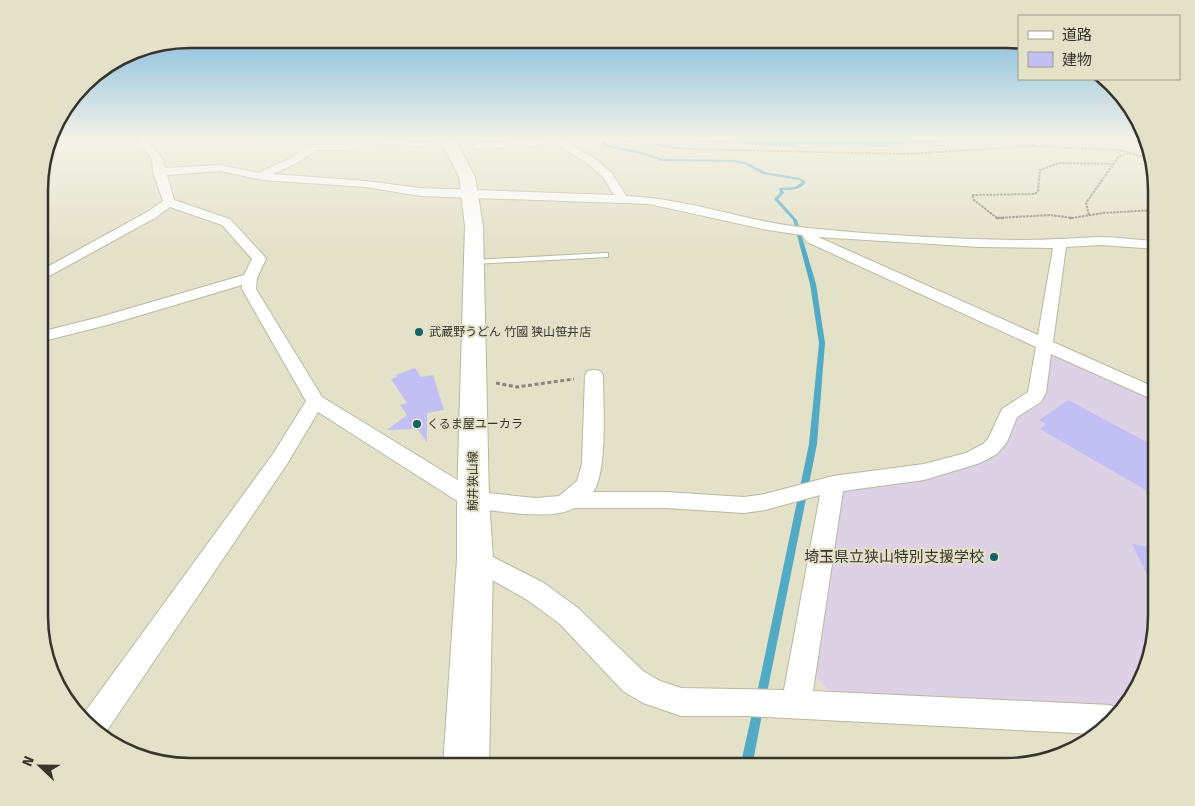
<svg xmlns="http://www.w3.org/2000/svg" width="1195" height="806" viewBox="0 0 1195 806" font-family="'Fira Sans','Noto Sans JP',sans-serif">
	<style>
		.education { fill: #dcd1e5 }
		.water { fill: #51abc5 }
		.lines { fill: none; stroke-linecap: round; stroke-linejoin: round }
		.stream { fill: #51abc5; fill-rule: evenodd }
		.building { fill: #c2bff4 }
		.lane-casing { stroke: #bbb7a0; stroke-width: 2 }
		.street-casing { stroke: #bbb7a0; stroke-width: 2 }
		.secondary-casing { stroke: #bbb7a0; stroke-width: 2 }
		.path-far2 { stroke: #888676; stroke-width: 2; stroke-dasharray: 2.5 1; stroke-linecap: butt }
		.path-far1 { stroke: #888676; stroke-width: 2.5; stroke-dasharray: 3 2; stroke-linecap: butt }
		.path { stroke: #888676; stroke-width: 3; stroke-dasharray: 4 2.5; stroke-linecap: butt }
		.lane { fill: #fff; fill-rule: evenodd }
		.street { fill: #fff; fill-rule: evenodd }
		.secondary { fill: #fff; fill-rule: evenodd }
		.poi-dot { fill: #136369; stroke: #e4e1c9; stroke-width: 2 }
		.labels { text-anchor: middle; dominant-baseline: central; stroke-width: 4; stroke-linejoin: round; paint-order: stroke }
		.poi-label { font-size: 12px; fill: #36352c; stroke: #e4e1c9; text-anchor: start }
		.street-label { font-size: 12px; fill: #36352c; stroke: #e4e1c9 }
		.near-poi-label { font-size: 15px; fill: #36352c; stroke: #e4e1c9; text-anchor: end }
		.rim { fill: none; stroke: #36352c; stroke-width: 2.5 }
	</style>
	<rect width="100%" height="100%" fill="#e4e1c9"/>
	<!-- education -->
	<path class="education" d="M1051 353 1156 399V626L1131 700 1123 707 830 692 812 673 844 488 922 480 959 470 1001 450 1012 416 1032 409 1042 397 1047 386Z"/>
	<!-- water -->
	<path class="water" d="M652 139H994L888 145 885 147 799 144 794 147Z"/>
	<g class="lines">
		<!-- stream -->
		<path class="stream" d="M602 139H606V144L608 145 643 152 663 159 734 160 746 162 765 172 800 178 806 182C800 190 793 190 783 190L784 193 778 199 797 220 816 284 825 343 817 444 766 698 765 702 761 703 757 702 756 698 809 444 819 343 810 284 793 220 774 199 780 193 779 188 795 187 802 182 799 180 763 174 744 164 734 162 663 161 641 154 606 147 602 144Z
			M758 704 762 705 763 709 752 767H740L753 709 754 705Z"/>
	</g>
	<!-- building -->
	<path class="building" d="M415 368 421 377 433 375 444 410 427 413V442L417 429 387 430 407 415 400 405 407 403 391 379 397 377 396 375Z
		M1068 400 1156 447V496L1040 429 1046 424 1039 420Z
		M1132 544 1156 548V593Z"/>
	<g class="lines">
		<defs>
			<path id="lane" d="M355 139 451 144 454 146 451 148 352 142V140Z
				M605 253H608V257L474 264 470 262 474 260Z"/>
			<path id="street" d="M136 139H147L162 159 165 168 220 165 258 173 289 159 311 145H345L350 139H361L352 150H317L297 163 273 174 366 181 420 188 614 195 603 177 587 163 552 142 533 146 477 149 472 146 477 143 562 139 595 159 612 173 626 196C688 198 746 222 808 228 878 235 949 239 1020 240 1046 240 1073 238 1099 237 1118 237 1137 240 1156 241V249L1101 245 1066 247 1053 342 1156 388V401L1051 354 1046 392 1041 402 1017 417 1007 442 997 454 980 463 924 480 843 491 813 691 1110 705 1120 710 1095 734 747 716H681L643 703 623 691 560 624 526 599 467 566 463 559 467 552 475 549 483 552 544 583 578 608 643 671 660 681 681 688 784 690 820 495 765 510 744 513 666 508H574C554 521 497 511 473 508L465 506 318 412 287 464 102 738 82 716 273 454 306 401 242 289V285L111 324 40 342V332L100 317 244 275 252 259 222 225 170 207 155 218 40 281V271L147 212 163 201 153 172 152 159ZM220 171 263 180 366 187 420 196 649 204 768 230 802 235 807 242 1036 347 1028 392 1002 409 988 439 983 444 966 453 924 464 833 476 765 494 744 497 666 492H593C608 472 603 401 603 375L600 371 594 370 588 371 585 375 582 464 577 481 559 496 536 498 477 492 322 397 256 289 257 278 266 259 264 256 230 219 174 200 167 175ZM818 237 980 247 1053 248 1038 335Z"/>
			<path id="secondary" d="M440 139H455L475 177 483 226 489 500 493 559 489 767H443L457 559V500L465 226 459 177Z"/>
		</defs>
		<!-- lane casing -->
		<use href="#lane" class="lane-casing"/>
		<!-- street casing -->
		<use href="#street" class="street-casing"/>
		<!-- secondary casing -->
		<use href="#secondary" class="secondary-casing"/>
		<!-- path-far2 -->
		<path class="path-far2" d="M610 139 688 149 910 154 1030 146 1047 139
			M1032 146 1120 150 1150 159
			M1114 164 1059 163 1040 170 1038 191 1035 194 972 195 974 200 997 218 1050 215 1072 218 1103 213 1156 210
			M1089 215 1086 203 1119 156 1130 153"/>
		<!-- path-far1 -->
		<path class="path-far1" d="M996 218H1004
			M1069 218H1074"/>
		<!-- path -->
		<path class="path" d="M496 383 517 387 574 379"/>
		<!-- lane -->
		<use href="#lane" class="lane"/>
		<!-- street -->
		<use href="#street" class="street"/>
		<!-- secondary -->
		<use href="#secondary" class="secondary"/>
	</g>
	<!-- sky -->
	<linearGradient id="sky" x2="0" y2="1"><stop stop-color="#6bb0da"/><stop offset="0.55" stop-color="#f3f2e7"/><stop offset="1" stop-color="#f3f2e7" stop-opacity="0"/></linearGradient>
	<rect width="1195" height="252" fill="url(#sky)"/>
	<!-- markers -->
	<g class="poi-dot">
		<circle cx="419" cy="332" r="5"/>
		<circle cx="417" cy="424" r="5"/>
		<circle cx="994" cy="557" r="5"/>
	</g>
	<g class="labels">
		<!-- poi labels -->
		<g class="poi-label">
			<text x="429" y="332">武蔵野うどん 竹國 狭山笹井店</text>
			<text x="427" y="424">くるま屋ユーカラ</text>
		</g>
		<!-- street labels -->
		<g class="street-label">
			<text transform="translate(473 481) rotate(-90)">鯨井狭山線</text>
		</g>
		<!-- near-poi labels -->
		<g class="near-poi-label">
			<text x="984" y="557">埼玉県立狭山特別支援学校</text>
		</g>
	</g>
	<!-- crop -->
	<path d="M0 0H1195V806H0ZM190 48H1006A142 142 0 0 1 1148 190V616A142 142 0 0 1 1006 758H190A142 142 0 0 1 48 616V190A142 142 0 0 1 190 48Z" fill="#e4e1c9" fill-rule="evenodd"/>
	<path class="rim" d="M190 48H1006A142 142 0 0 1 1148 190V616A142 142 0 0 1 1006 758H190A142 142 0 0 1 48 616V190A142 142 0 0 1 190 48Z"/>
	<!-- legend -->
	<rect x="1018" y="15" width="162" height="65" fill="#e4e1c9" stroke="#9e9c8a"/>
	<rect x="1028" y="31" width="25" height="8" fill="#ffffff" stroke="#9e9c8a"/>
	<text x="1062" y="40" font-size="15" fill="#36352c">道路</text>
	<rect x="1028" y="52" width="25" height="15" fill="#c2bff4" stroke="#9e9c8a"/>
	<text x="1062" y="65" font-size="15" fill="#36352c">建物</text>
	<!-- north arrow -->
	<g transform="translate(40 766) rotate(292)" stroke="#e4e1c9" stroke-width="4" paint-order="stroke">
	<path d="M0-4L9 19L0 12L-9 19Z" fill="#36352c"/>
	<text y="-8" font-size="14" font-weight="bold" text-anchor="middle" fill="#36352c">N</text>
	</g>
</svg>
